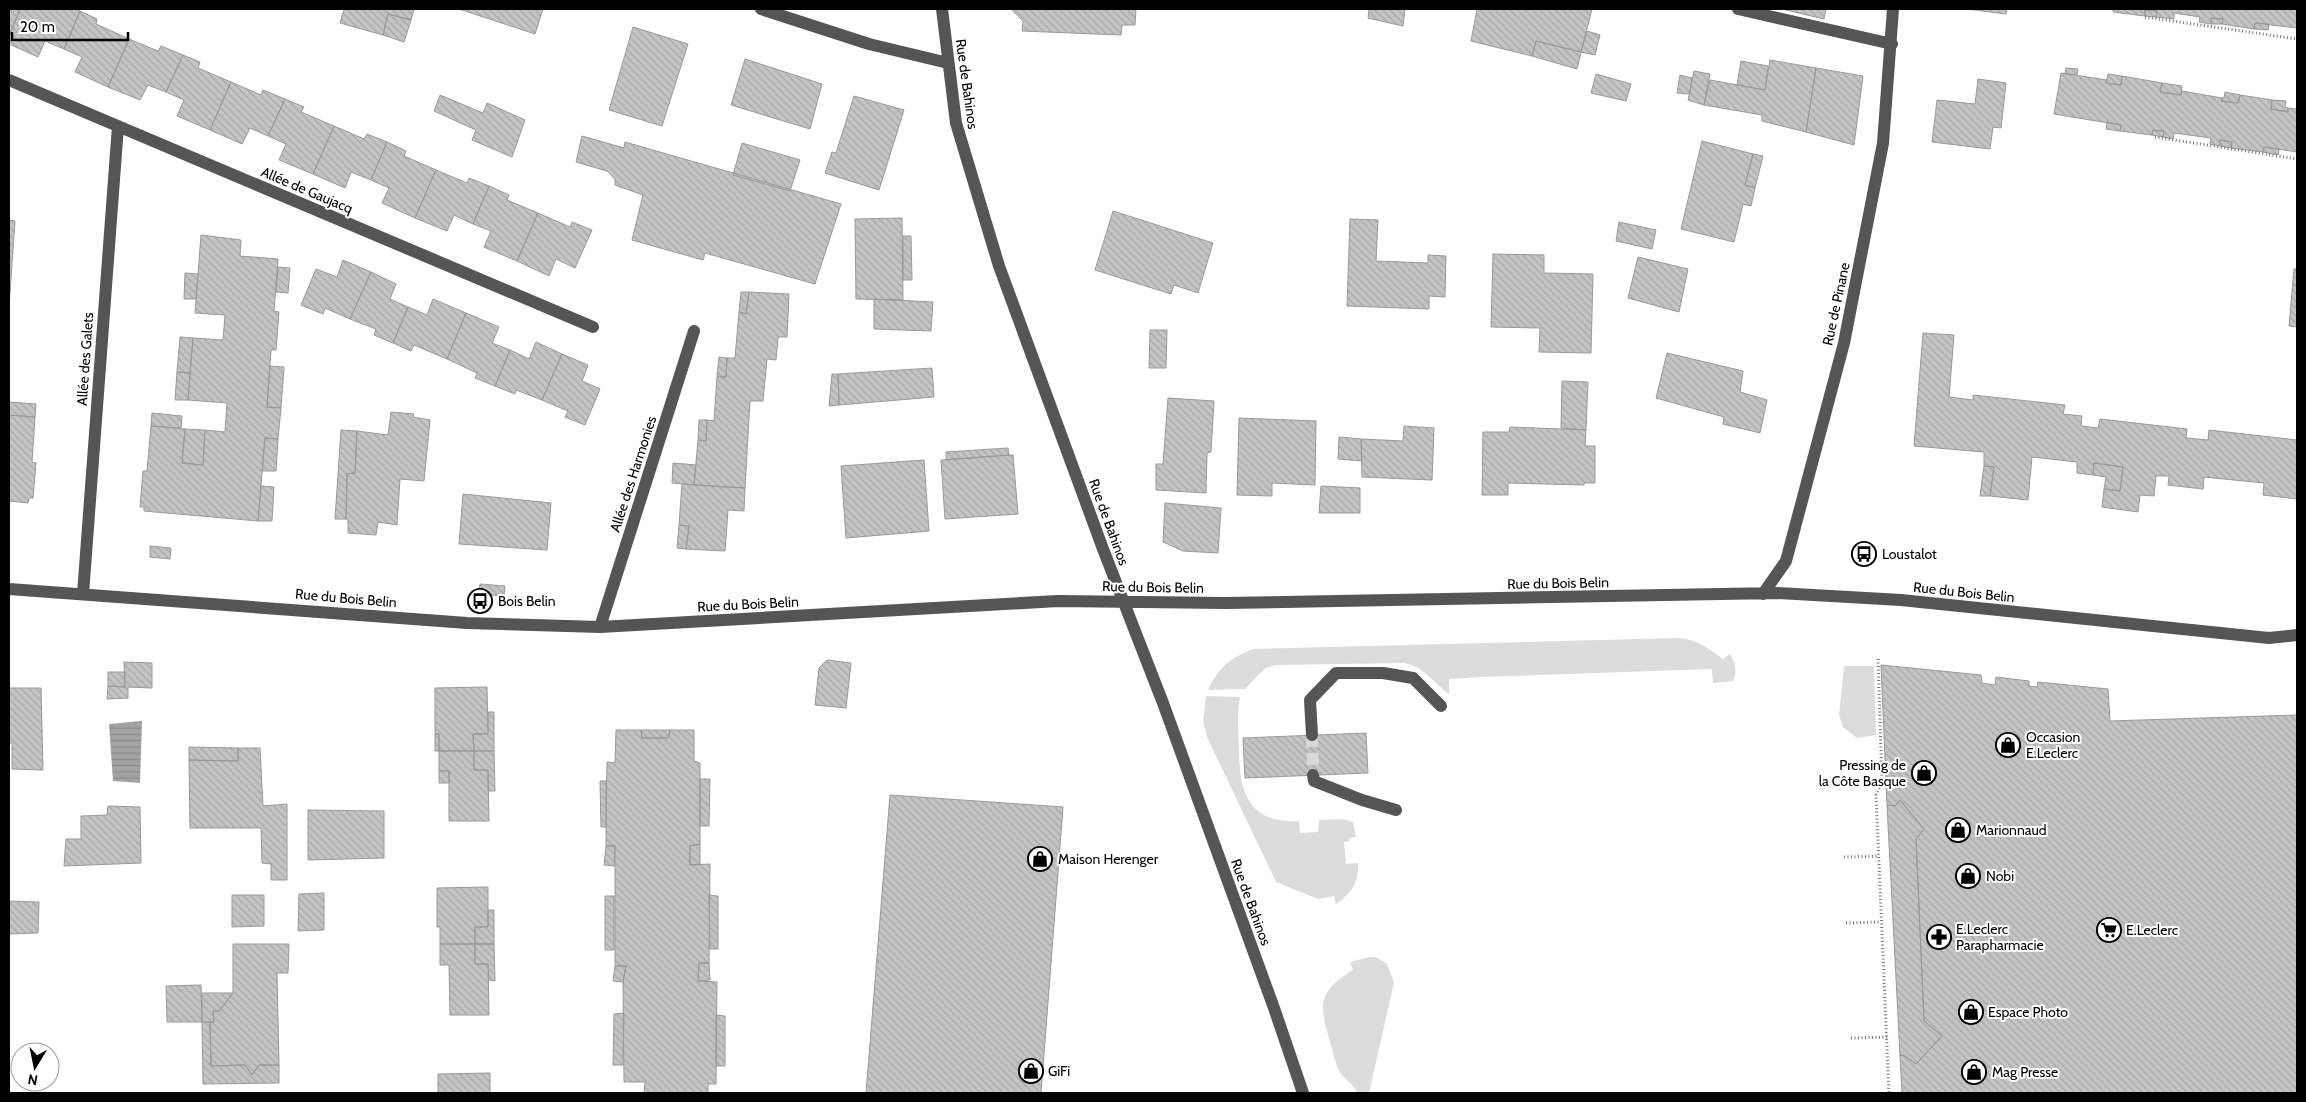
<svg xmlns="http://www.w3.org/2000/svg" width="2306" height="1102" viewBox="0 0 2306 1102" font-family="Cabin,sans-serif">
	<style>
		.green { fill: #dcdcdc }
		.water { fill: url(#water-rules) }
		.building { fill: url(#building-back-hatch); stroke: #999 }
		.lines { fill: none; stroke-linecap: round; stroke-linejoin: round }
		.minor-tunnel { stroke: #d9d9d9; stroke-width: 12; stroke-dasharray: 12 6; stroke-linecap: butt }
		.path { stroke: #777; stroke-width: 3; stroke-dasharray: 1 2.5; stroke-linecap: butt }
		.minor { stroke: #555; stroke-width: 12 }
		.labels { text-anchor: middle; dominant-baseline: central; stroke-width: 4; stroke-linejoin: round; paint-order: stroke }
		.street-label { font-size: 14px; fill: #000; stroke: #fff }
		.poi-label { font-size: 14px; fill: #000; stroke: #fff; text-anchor: start }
	</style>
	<defs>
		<pattern id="water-rules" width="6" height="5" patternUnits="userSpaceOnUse" patternTransform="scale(1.25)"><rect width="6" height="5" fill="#a3a3a3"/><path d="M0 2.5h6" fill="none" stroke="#8b8b8b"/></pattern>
		<pattern id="building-back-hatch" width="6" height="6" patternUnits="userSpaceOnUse" patternTransform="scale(1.25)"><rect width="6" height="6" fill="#c4c4c4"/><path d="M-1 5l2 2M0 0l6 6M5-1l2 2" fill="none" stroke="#a7a7a7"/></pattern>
	</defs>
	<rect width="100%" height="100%" fill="#fff"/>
	<!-- green -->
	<path class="green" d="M1677 638C1697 639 1708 648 1723 659L1730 654C1735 664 1738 671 1733 681L1713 683 1712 669 1481 677 1449 679V694C1434 683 1424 667 1405 663L1276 665 1266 668 1259 674 1245 689 1208 690C1219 667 1230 658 1253 649Z
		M1844 666H1874L1876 735 1857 738 1843 727 1839 715Z
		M1206 696 1240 697C1237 713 1238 730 1239 747 1239 790 1247 824 1299 821L1300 833 1318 832 1319 820 1344 819 1353 822 1356 837 1349 838 1350 841 1344 842 1346 864 1358 863C1359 883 1352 893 1336 904L1334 896 1318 899 1276 882 1207 737 1203 722Z
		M1369 957H1376L1387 964 1394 983 1369 1093H1357C1354 1084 1345 1080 1340 1072 1335 1064 1333 1051 1330 1042 1319 1004 1317 992 1353 970L1350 962Z"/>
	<!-- water -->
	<path class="water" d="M142 721 140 783 113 781 109 724Z"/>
	<!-- building -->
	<path class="building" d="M9 9H20L9 36Z
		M20 9H74L80 11 64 49 45 41 38 57 9 44V36Z
		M344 9H414L411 20 388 14 383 35 340 23Z
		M459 9H543L535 34Z
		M1011 9H1136L1135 25H1122L1121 35 1022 31 1023 21Z
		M1369 9H1405L1403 26 1368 18Z
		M1477 9H1592L1581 52 1536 41 1532 56 1471 41Z
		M1782 9H1826L1824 19Z
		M1967 9H2007L2006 14Z
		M2113 9H2297V28L2255 23 2254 29 2222 24 2223 19 2211 18V24L2199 22 2200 17 2174 13V19L2156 17 2157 11 2145 10V16L2113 12Z
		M2145 10 2157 11 2156 17 2145 16Z
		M80 11 97 19 96 24 129 39 108 87 75 72 82 57 64 49Z
		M388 14 411 20 404 42 383 35Z
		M2211 18 2223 19 2222 24H2211Z
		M2255 23 2269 24 2268 30 2254 29Z
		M633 27 688 44 662 126 609 110Z
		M1587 31 1600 35 1595 55 1581 52Z
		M129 39 158 51 161 46 183 55 166 92 148 85 140 100 108 87Z
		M1536 41 1581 52 1577 69 1532 56Z
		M183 55 200 62 198 68 231 82 210 130 177 116 184 100 166 92Z
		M745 59 822 84 810 129 731 105Z
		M1770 60 1816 68 1806 132 1762 121V115L1704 105 1710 80 1765 90Z
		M1741 61 1768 66 1765 90 1737 85Z
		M1816 68 1863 76 1854 145 1806 132Z
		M2066 68 2078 69 2077 75 2065 74Z
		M1694 71 1710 74 1704 105 1688 100Z
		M2061 73 2107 80 2106 83 2121 85 2122 76 2162 83 2160 92 2181 95 2182 91 2222 98 2221 101 2238 103 2240 95 2272 100 2271 109 2288 112V108L2297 109V152L2264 147 2263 152 2231 148 2232 142 2220 140V146L2210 144 2211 138 2174 133 2173 139 2163 137 2164 131 2153 130 2152 135 2120 131 2121 125 2054 114Z
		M1596 74 1631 84 1626 101 1591 93Z
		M2108 74 2122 76 2121 85 2106 83Z
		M1680 75 1692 78 1690 94 1677 93Z
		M1978 79 2006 83 2001 128 1993 127 1990 149 1932 142 1937 100 1975 104Z
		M231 82 261 95 263 90 285 99 268 136 250 128 242 144 210 130Z
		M2162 83 2182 86 2181 95 2160 92Z
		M2225 92 2240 95 2238 103 2221 101 2222 98H2224Z
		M440 95 483 113 487 103 525 120 512 157 472 140 476 130 434 111Z
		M854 96 904 110 879 190 825 173 832 152 836 153Z
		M285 99 304 107 301 112 334 126 313 174 279 160 286 144 268 136Z
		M2272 100 2286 101 2285 107 2288 108V112L2271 109Z
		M2107 122 2121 125 2120 131 2106 129Z
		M334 126 364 139 367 134 387 142 371 180 351 172 345 188 313 174Z
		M2153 130 2164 131 2163 137 2152 135Z
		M582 136 624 148 625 142 841 204 815 284 705 253 703 260 632 240 643 195 615 185V179L607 171 576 162Z
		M2220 140 2232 142 2231 148 2220 146Z
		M1702 141 1753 154 1745 185 1755 188 1751 206 1743 204 1734 242 1681 229Z
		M387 142 406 151 404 156 436 170 415 218 382 203 389 188 371 180Z
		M742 143 800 160 790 191 733 175Z
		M2264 147 2279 149 2278 155 2263 152Z
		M1753 154 1763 156 1755 188 1745 185Z
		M436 170 467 183 469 178 489 186 473 224 454 215 447 231 415 218Z
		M489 186 509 195 507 200 538 213 517 261 484 247 491 231 473 224Z
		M1113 211 1213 243 1198 293 1174 285 1171 294 1095 270Z
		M538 213 570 227 572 222 592 230 575 268 556 259 549 276 517 261Z
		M902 218 903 300 856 299 855 219Z
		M1350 219 1378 220 1376 261 1428 263V255L1446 256 1445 297 1429 296V309L1347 306Z
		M9 220 15 221 9 307Z
		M1619 222 1656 230 1652 249 1616 241Z
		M201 235 241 240 240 256 278 259 274 311 279 312 276 350H271L267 407 281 408 278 439 265 438 258 521 144 511V507H140L143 471H147L151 426 185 429 182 463 203 465 205 430 225 432 227 403 188 400 193 338 223 340 225 315 195 313Z
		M903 236H911L912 280H903Z
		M1493 254 1544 255V273L1593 274 1591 353 1539 352 1540 328 1491 327Z
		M1638 257 1688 269 1679 312 1628 298Z
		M343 260 371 272 350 319 325 308 323 314 301 305 316 269 337 277Z
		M278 267 290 268 288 293 276 292Z
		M2294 269H2297V327L2289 326Z
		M371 272 396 284 390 299 408 307 393 343 374 335 376 329 350 319Z
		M185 273 198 274 196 299H184Z
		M741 292H749L746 314 739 312Z
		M749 292 789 294 787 337H778L776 360 767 359 763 401H750L745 488 694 485 698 440 706 441 707 420 714 421 717 377H726L727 358H735L739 312 746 314Z
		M433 299 466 313 447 359 414 345 411 351 393 343 408 307 427 315Z
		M874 299 933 302 931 331 874 329Z
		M466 313 499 327 492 343 510 350 495 386 475 378 477 373 447 359Z
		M1150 330H1167L1166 368H1149Z
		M1923 333 1954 335 1949 397 1973 400V395L2065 405 2063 414 2082 416 2081 426 2098 428 2100 419 2187 429 2186 438 2208 440 2209 430 2297 440V499L2263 495 2264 483 2204 477 2203 489 2168 485 2169 476H2156L2154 496 2140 495 2138 512 2102 507 2104 489 2120 491 2123 467 2094 463 2093 475 2077 473V462L2032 457 2028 500 1990 496 1994 467 1984 466V452L1914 446Z
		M180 337 193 338 190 373 177 372Z
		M536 342 562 354 542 400 516 390 515 394 495 386 510 350 529 359Z
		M1667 353 1743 371 1740 392 1767 400 1760 433 1723 424 1724 417 1656 398Z
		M562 354 588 365 582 381 600 389 585 425 565 417 568 411 542 400Z
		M719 357 727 358 726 377H717Z
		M270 366 284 367 281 408 267 407Z
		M932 368 934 397 839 405 838 374Z
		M177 372 190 373 188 400H175Z
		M832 374H838L839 405 829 406Z
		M1562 381 1588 382 1586 430 1561 428Z
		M1168 398 1214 401 1211 452 1207 453 1206 493 1156 490V464H1163Z
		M9 402 36 404 35 417 9 415Z
		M391 412 414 414 413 417 430 420 424 481 400 479 397 525 378 522 376 535 348 533V520L346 519 347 474 355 473 357 431 388 435Z
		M152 413 182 416 181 428 151 426Z
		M9 415 35 417 32 462 36 463 33 498H29L28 503 9 501Z
		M1239 418 1316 421 1315 485 1272 483V496L1237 495Z
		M699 420H707L706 441 698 440Z
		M1404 426 1434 428 1432 480 1362 477 1361 439 1403 441Z
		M1510 427 1586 430 1585 446H1595V483H1584V485L1508 483V495H1482L1483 432H1509Z
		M185 429 205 430 203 465 182 463Z
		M341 430 357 431 355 473 347 474 346 519H335Z
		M1339 437 1361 439 1362 461 1338 459Z
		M265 438 278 439 276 471H262Z
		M1008 448 1009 455 946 460V452Z
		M1009 455H1013L1018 514 945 519 941 460Z
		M924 460 929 531 846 538 841 466Z
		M673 463 696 465 694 485 672 483Z
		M2094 463 2123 467 2120 491 2104 489 2106 477 2093 475Z
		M1984 466 1994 467 1990 496H1980Z
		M682 484 745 488 744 511 728 510 725 551 686 549 689 526 679 525Z
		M261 486 274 487 272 521H258Z
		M1321 486 1360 488V513H1319Z
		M463 494 551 503 547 550 459 544Z
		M1165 503 1221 508 1218 553 1183 551 1163 542Z
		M679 525 689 526 686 549 677 548Z
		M150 546 171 548 170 559 150 557Z
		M480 584 505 586 504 596 479 594Z
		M827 660 851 663 846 708 815 705 819 668Z
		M124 662 152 663V688L128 687V698L107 699 108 686 125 687Z
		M1881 665 1981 675 1982 683 1995 685 1996 677 2029 681V686L2037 687 2038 682 2108 689 2110 721 2297 715V1093H1902L1900 1055 1905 1056 1916 1064 1942 1036 1924 1021 1916 839 1924 829 1900 800 1895 806 1887 805Z
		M108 672H125V687L108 686Z
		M487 687 488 734H473L474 751H439V734H435V688Z
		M9 688H41L43 770 12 769V743H9Z
		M488 712H494V751H474L473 734H488Z
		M616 730H641L642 738H668L670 730H694V761L700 763V844L690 846V865L710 864 709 963H699L698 981 717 982 716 1084H708V1093H644L645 1082H624L623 982 626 966H615V846H606V827L607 762 615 763Z
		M641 730H670L668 738H642Z
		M1366 733 1368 773 1245 778 1243 738Z
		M435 734H439V751H435Z
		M189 747 238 748V761L189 760Z
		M238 748H260L263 806 287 804V880H271V864L262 863 261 828H190L189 760 238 761Z
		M439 751H474V770H488L489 821H449V771H439Z
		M474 751H494L495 791H488V770H474Z
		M439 771H449V783H439Z
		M700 779H710L709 826H700Z
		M600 781H606V827H601Z
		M890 795 1063 807 1041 1093H866Z
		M1900 800 1924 829 1916 839 1924 1021 1942 1036 1916 1064 1905 1056 1900 1055 1887 805 1895 806Z
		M108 806 140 807 141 863 64 866 66 839H81V816L107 815Z
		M308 810 384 811V858L308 860Z
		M700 844V864L690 865V846Z
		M606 846H615L614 866 604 865Z
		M488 887V927H475V944H440V927H437V888Z
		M324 893V930L298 931 299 894Z
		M232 895H264V926L232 927Z
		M709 895 718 896V949H710Z
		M605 896H614V950H605Z
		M9 901 39 902 38 933 9 934Z
		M488 910H494V944H475V927H488Z
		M233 944H289L288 973H277L279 1065H259L252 1075 245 1065 211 1066 210 1022H214L213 1011H219L233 993Z
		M440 944H475V964H488L489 1015H450L449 965H440Z
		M475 944H494L495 981 489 980 488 964H475Z
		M699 963H709L710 980 698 981Z
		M615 966H626L623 982 613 981Z
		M201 985 202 1022H167L166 986Z
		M202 993H233L219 1011H213L214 1022H202Z
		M624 1013 623 1065H613L614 1014Z
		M716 1015 725 1016V1066H716Z
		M202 1022H210L211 1066 245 1065 252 1075 259 1065H279V1083L203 1084Z
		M490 1073V1093H438V1074Z"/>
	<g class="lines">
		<!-- minor-tunnel -->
		<path class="minor-tunnel" d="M1312 735 1313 775"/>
		<!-- path -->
		<path class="path" d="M2145 17 2297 39
			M2155 137 2297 159
			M1878 659 1882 782 1876 795 1889 1093
			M1844 857 1879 856
			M1846 923 1881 922
			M1851 1038 1887 1037"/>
		<!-- minor -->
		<path class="minor" d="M761 9 869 44 948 63
			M942 9 956 123 999 266 1103 549 1163 703 1274 1008 1303 1093
			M1738 9 1892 44
			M9 80 593 327
			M9 589 467 623 600 627 1058 601 1225 603 1777 593 1901 600 2269 638 2297 635
			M83 594 118 126
			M1763 594 1786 561 1844 343 1883 143 1893 9
			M600 627 694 331
			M1312 735 1310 700 1336 673H1383L1413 678 1441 706
			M1313 775 1314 781 1362 800 1396 810"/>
	</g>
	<!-- icons -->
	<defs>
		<symbol id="bus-ring" viewBox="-11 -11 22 22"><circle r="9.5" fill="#fff" stroke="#000" stroke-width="1.5"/><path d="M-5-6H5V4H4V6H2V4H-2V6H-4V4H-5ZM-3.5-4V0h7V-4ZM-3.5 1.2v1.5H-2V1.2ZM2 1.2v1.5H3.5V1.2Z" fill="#000"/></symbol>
		<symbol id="shop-ring" viewBox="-11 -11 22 22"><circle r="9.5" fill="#fff" stroke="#000" stroke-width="1.5"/><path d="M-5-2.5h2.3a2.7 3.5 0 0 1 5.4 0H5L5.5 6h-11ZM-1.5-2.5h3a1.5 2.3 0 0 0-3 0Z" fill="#000"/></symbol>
		<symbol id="supermarket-ring" viewBox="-11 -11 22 22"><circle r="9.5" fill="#fff" stroke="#000" stroke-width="1.5"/><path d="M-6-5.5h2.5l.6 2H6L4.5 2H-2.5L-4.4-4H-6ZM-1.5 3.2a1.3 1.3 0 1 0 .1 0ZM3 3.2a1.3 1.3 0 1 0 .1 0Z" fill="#000"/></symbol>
		<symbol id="pharmacy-ring" viewBox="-11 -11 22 22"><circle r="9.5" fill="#fff" stroke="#000" stroke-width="1.5"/><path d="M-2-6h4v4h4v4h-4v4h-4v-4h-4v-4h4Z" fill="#000"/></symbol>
	</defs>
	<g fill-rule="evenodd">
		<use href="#bus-ring" x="1850" y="540" width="28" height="28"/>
		<use href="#bus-ring" x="466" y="587" width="28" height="28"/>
		<use href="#shop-ring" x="1994" y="731" width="28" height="28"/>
		<use href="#shop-ring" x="1910" y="759" width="28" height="28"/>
		<use href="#shop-ring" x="1944" y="816" width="28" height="28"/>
		<use href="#shop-ring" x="1026" y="845" width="28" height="28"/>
		<use href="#shop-ring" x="1954" y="862" width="28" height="28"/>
		<use href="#supermarket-ring" x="2095" y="916" width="28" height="28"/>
		<use href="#pharmacy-ring" x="1925" y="923" width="28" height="28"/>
		<use href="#shop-ring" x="1957" y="998" width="28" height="28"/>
		<use href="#shop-ring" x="1017" y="1057" width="28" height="28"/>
		<use href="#shop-ring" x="1960" y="1058" width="28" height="28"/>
	</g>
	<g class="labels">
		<!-- street labels -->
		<g class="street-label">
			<text transform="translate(967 84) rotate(82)">Rue de Bahinos</text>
			<text transform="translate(307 190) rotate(23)">Allée de Gaujacq</text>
			<text transform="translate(1836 304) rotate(-78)">Rue de Pinane</text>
			<text transform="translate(85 359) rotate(-86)">Allée des Galets</text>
			<text transform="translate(633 474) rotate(-72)">Allée des Harmonies</text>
			<text transform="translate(1109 522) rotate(70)">Rue de Bahinos</text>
			<text transform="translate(1558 583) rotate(-1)">Rue du Bois Belin</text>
			<text transform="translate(1153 587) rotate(1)">Rue du Bois Belin</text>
			<text transform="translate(1964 592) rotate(6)">Rue du Bois Belin</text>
			<text transform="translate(346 598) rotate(5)">Rue du Bois Belin</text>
			<text transform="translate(748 604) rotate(-3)">Rue du Bois Belin</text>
			<text transform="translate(1251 902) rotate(70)">Rue de Bahinos</text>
		</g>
		<!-- poi labels -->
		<g class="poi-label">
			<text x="1882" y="554">Loustalot</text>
			<text x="498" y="601">Bois Belin</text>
			<text x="2026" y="737">Occasion<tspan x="2026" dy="16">E.Leclerc</tspan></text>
			<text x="1906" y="765" text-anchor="end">Pressing de<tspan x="1906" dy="16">la Côte Basque</tspan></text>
			<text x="1976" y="830">Marionnaud</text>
			<text x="1058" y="859">Maison Herenger</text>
			<text x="1986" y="876">Nobi</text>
			<text x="1956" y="929">E.Leclerc<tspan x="1956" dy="16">Parapharmacie</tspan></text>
			<text x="2126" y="930">E.Leclerc</text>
			<text x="1988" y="1012">Espace Photo</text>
			<text x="1048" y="1071">GiFi</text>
			<text x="1992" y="1072">Mag Presse</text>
		</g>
	</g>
	<!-- border -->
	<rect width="2306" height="1102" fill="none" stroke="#000000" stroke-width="20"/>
	<!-- north arrow -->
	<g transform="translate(35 1067) rotate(190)"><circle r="24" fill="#ffffff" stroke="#999999"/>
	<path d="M0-4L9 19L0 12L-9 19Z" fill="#000000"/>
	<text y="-8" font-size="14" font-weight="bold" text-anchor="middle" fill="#000000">N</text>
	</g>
	<!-- scale -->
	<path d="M12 32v8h116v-8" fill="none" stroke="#000000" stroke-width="2.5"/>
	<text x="20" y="32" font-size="15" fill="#000000" stroke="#ffffff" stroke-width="4" paint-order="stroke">20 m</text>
</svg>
